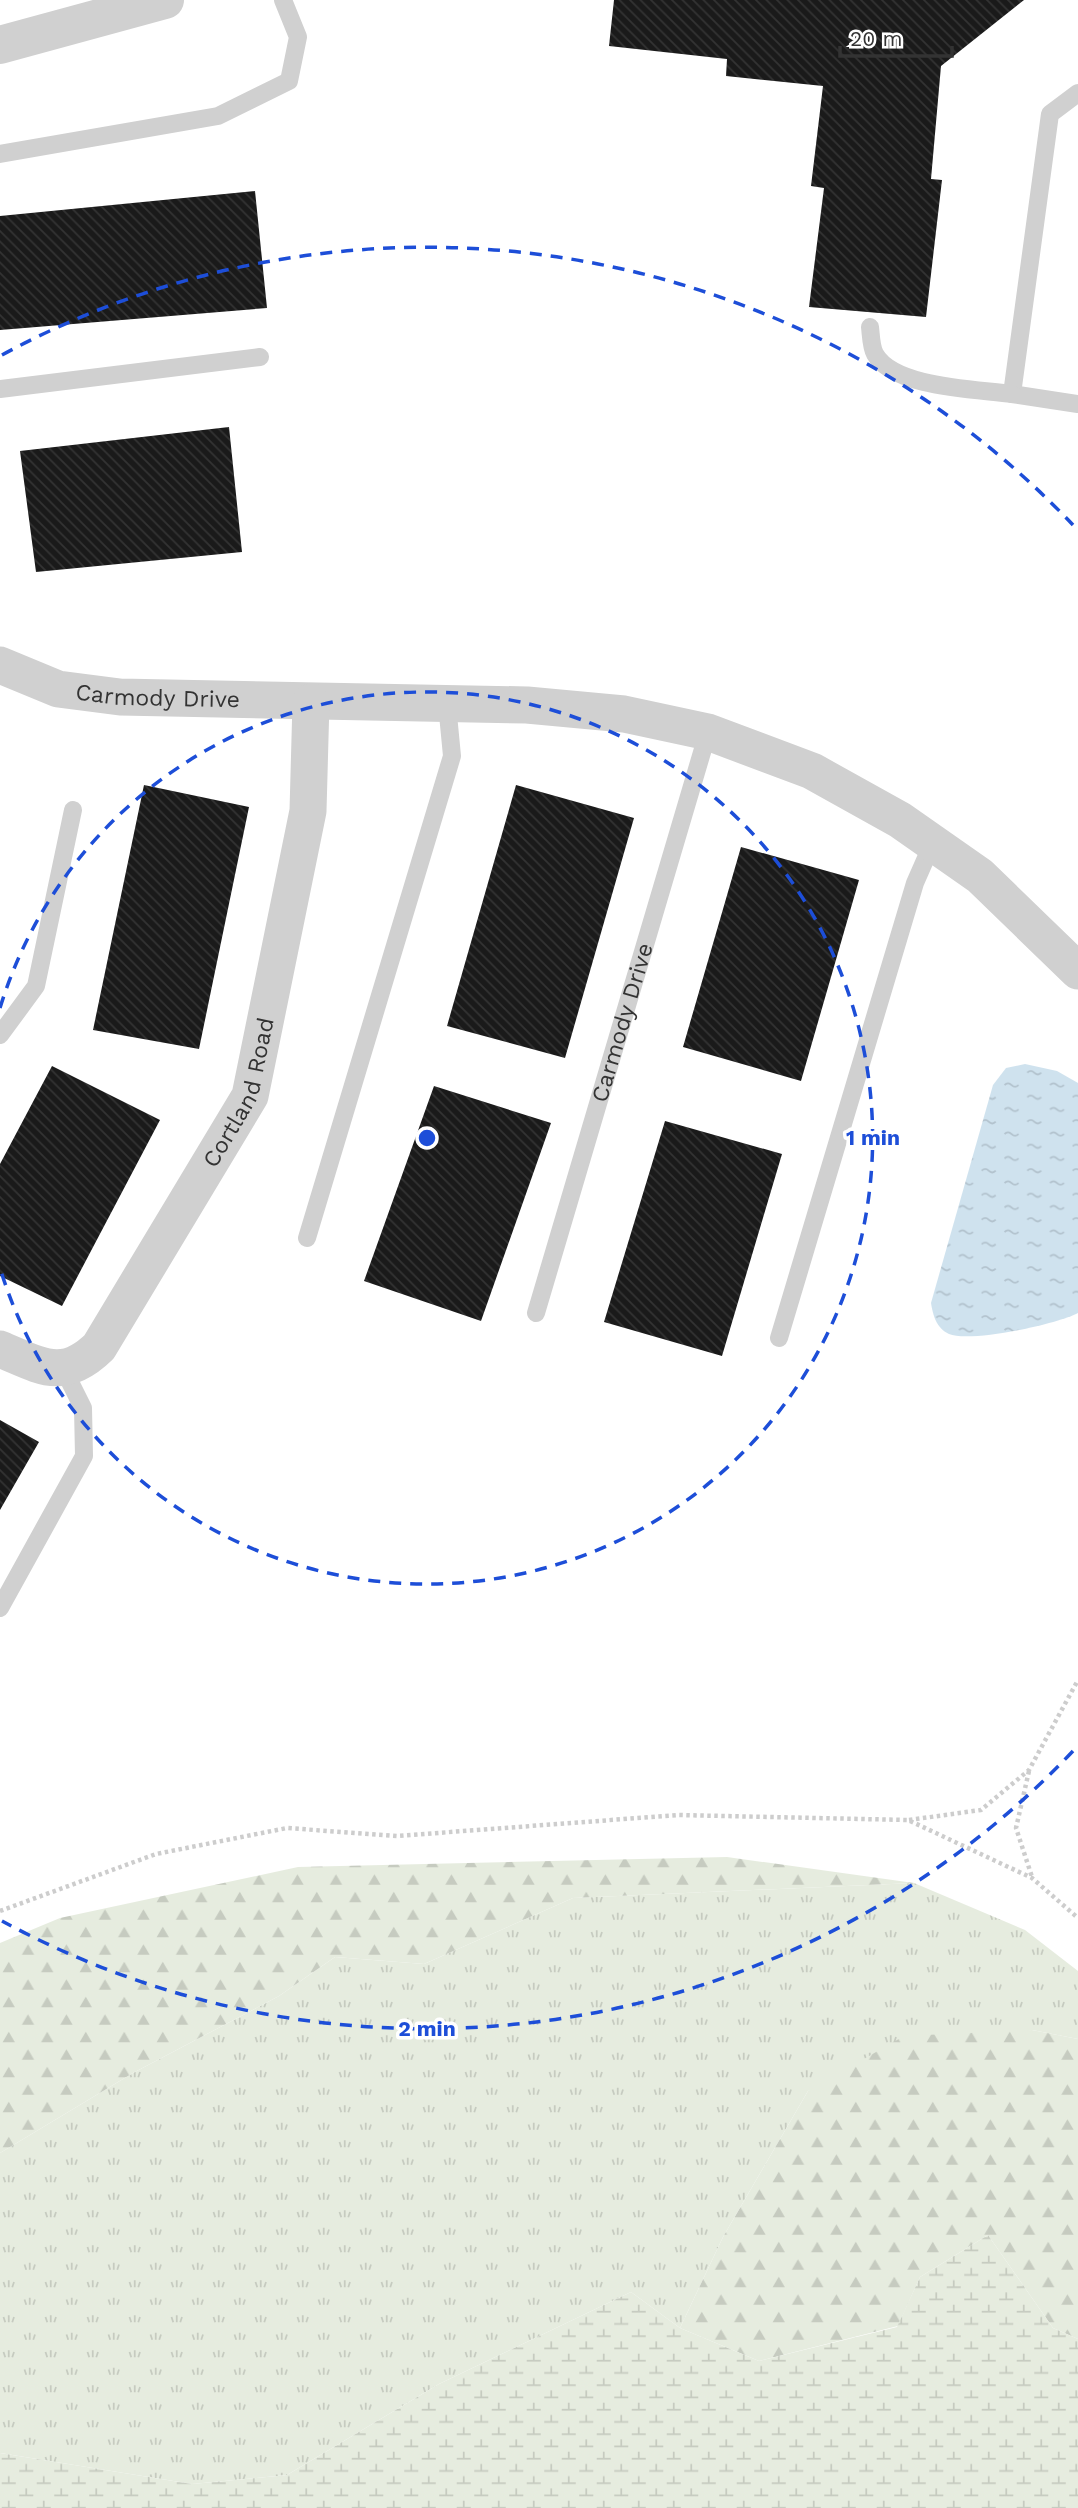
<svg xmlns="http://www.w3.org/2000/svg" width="1078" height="2508" viewBox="0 0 1078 2508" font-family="'Work Sans',sans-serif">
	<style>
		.grass { fill: url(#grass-tufts) }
		.forest { fill: url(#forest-firs) }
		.wetland { fill: url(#wetland-marsh) }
		.water { fill: url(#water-ripples) }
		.building { fill: url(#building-back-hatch) }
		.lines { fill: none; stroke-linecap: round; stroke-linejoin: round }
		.path { stroke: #cdcdcd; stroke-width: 4.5; stroke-dasharray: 3.5 3.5; stroke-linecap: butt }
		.service { stroke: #d0d0d0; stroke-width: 18 }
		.minor { stroke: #d0d0d0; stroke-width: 37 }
		.tertiary { stroke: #d0d0d0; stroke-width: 38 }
		.ring { fill: none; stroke: #1d4ed8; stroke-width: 3.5; stroke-dasharray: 12 9 }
		.labels { text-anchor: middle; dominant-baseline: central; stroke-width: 7; stroke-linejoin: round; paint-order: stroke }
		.street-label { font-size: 23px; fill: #333; stroke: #fff }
		.centre { fill: #1d4ed8; stroke: #fff; stroke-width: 3.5 }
		.ring-label { font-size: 21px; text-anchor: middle; font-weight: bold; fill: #1d4ed8; stroke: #fff; stroke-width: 7; stroke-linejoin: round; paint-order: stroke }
	</style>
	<defs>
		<pattern id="grass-tufts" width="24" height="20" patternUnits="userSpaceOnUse" patternTransform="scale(1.75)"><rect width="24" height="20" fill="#e6ecdf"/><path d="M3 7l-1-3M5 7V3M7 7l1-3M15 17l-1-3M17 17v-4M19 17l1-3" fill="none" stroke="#c6cbc0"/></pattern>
		<pattern id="forest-firs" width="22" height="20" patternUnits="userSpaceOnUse" patternTransform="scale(1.75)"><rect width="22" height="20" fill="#e6ecdf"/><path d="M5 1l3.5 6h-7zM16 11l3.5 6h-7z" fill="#c6cbc0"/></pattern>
		<pattern id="wetland-marsh" width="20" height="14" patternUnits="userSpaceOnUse" patternTransform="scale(1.75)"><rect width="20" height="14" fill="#e6ecdf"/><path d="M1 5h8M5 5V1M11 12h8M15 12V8" fill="none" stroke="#c6cbc0"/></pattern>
		<pattern id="water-ripples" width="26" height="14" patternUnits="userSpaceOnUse" patternTransform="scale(1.75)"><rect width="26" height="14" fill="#cfe2ee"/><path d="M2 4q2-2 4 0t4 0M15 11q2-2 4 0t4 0" fill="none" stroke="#b2c2cd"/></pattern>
		<pattern id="building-back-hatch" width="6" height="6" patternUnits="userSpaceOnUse" patternTransform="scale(1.75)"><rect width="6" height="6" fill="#1a1a1a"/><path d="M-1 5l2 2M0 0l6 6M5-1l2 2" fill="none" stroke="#333"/></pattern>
	</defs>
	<rect width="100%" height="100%" fill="#fff"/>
	<!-- grass -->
	<path class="grass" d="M914 1883 1025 1930 1078 1971V2039L1032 2030 808 2091 723 2237 680 2328 631 2292 439 2384 287 2475 192 2484 0 2453V2153L133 2073 279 1996 335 1957 424 1964 573 1898Z"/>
	<!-- forest -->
	<path class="forest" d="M727 1857 914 1883 573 1898 424 1964 335 1957 279 1996 133 2073 0 2153V1943L60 1918 298 1867Z
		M1032 2030 1078 2039V2339L1053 2328 988 2235 920 2277 898 2326 759 2361 680 2328 723 2237 808 2091 904 2036Z"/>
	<!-- wetland -->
	<path class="wetland" d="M988 2235 1053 2328 1078 2339V2508H0V2453L192 2484 287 2475 439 2384 631 2292 680 2328 759 2361 897 2327 920 2277Z"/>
	<!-- water -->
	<path class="water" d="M1025 1064 1057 1071 1078 1083V1313C1058 1324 970 1343 949 1334 936 1328 933 1315 931 1303L993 1085 1006 1068Z"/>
	<!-- building -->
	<path class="building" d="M614 0H1024L941 66 931 179 942 180 926 317 809 307 824 188 811 186 823 86 726 76 727 59 609 46Z
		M255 191 267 308 0 330V216Z
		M229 427 242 552 36 572 20 451Z
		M144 785 249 807 199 1049 93 1030Z
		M516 785 634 818 565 1058 447 1026Z
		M741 847 859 880 801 1081 683 1047Z
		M52 1066 160 1120 62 1306 0 1276V1164Z
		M434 1086 551 1123 481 1321 364 1281Z
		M665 1121 782 1154 722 1356 604 1322Z
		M0 1420 39 1442 0 1510Z"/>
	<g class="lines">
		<!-- path -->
		<path class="path" d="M1029 1771 1016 1828 1032 1877
			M909 1820 981 1810 1029 1770 1078 1680
			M0 1911 156 1854 287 1828 397 1836 678 1815 908 1820 1032 1878 1078 1918"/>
		<!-- service -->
		<g class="service">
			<path d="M1078 93 1050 114 1012 394 1078 404"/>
			<path d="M0 154 218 116 289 81 298 37 283 0"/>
			<path d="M870 327C871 335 871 347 875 354 894 388 976 389 1012 394"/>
			<path d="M0 389 260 357"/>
			<path d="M0 1035 36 986 73 810"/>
			<path d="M307 1238 452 756 447 704"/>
			<path id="s1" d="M536 1313 708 732"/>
			<path d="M779 1338 915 883 933 842"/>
			<path d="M0 1608 84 1456 83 1408 64 1370"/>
		</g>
		<!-- minor -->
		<g class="minor">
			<path id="s2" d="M0 665 58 689 120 697 527 705 624 714 708 732 812 771 900 820 980 876 1078 971"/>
			<path id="s3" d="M0 1349C41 1366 63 1382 99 1347L250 1096 308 811 311 702"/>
		</g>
		<!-- tertiary -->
		<path class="tertiary" d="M0 45 165 0"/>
	</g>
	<!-- distance rings -->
	<g class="ring">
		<path d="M0 1008A446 446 0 1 1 0 1268"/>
		<path d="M1073 1751A891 891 0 0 1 2 1921M2 355A891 891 0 0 1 1073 525"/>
	</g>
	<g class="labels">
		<!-- street labels -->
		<g class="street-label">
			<text stroke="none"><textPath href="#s2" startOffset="163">Carmody Drive</textPath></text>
			<text stroke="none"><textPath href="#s1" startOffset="303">Carmody Drive</textPath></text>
			<text stroke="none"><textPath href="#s3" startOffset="401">Cortland Road</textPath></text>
		</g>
	</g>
	<circle cx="427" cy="1138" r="10" class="centre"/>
	<g class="ring-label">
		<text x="873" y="1145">1 min</text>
		<text x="427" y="2036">2 min</text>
	</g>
	<!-- scale -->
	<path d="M840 46v10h112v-10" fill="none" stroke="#333333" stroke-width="3.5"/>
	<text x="850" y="46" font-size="21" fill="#333333" stroke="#ffffff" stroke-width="5" paint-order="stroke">20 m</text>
</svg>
